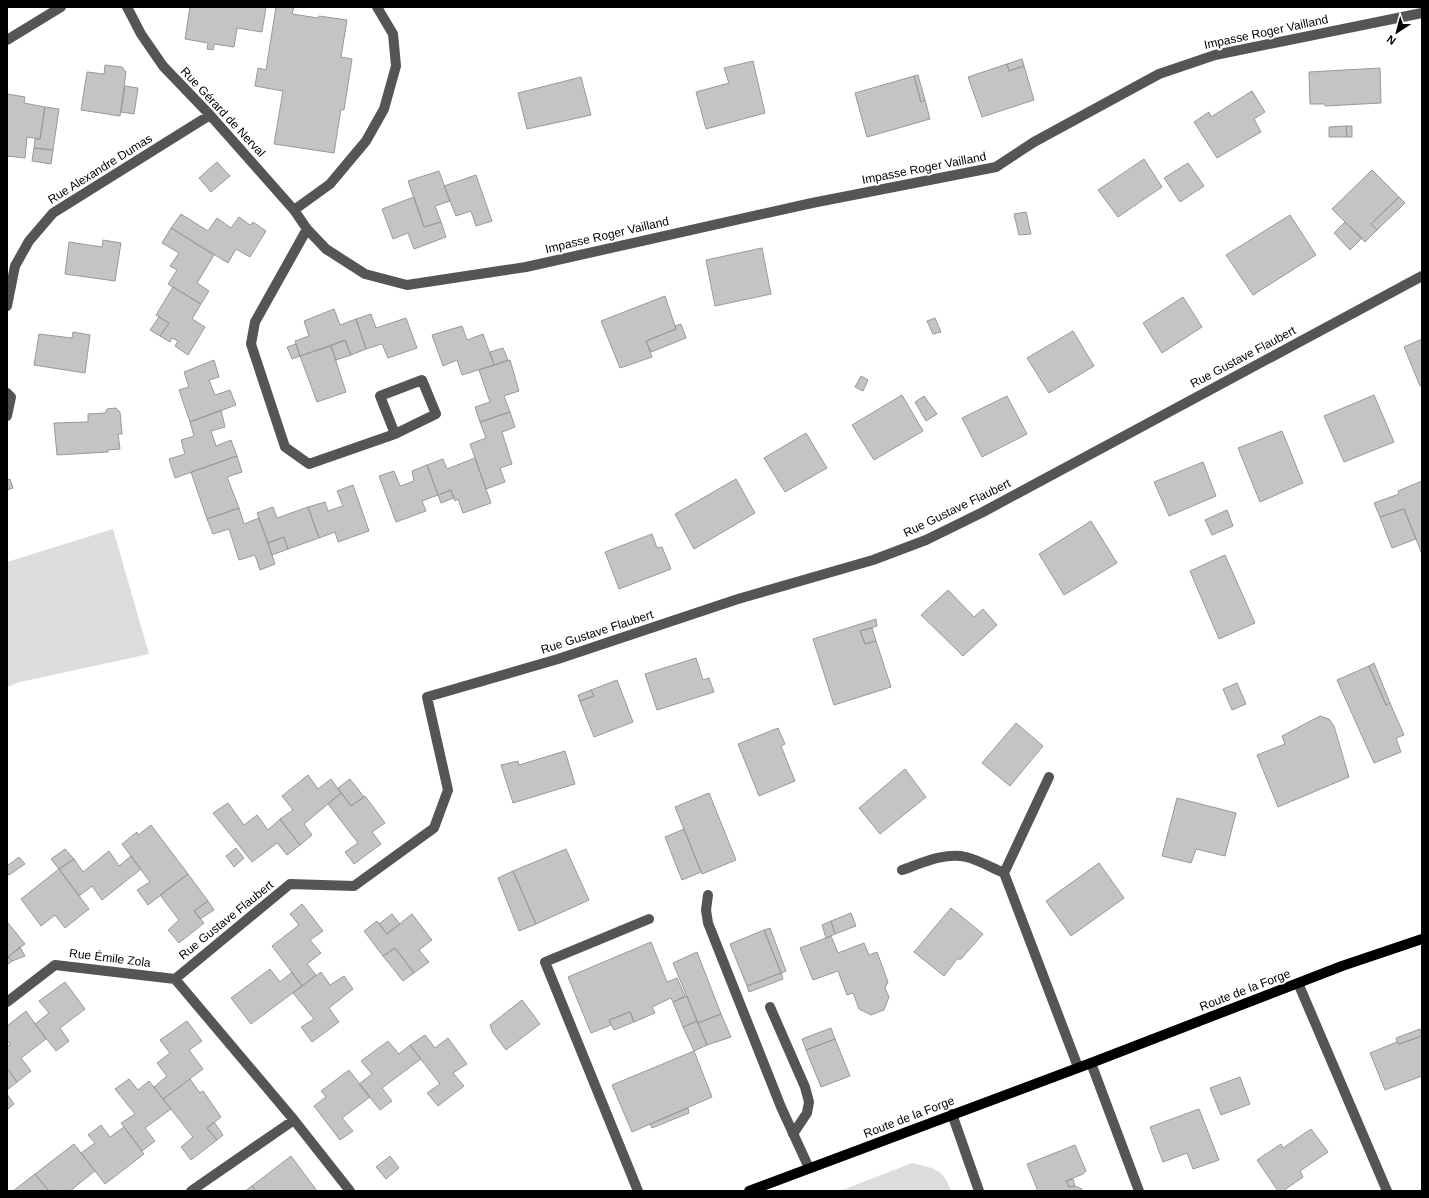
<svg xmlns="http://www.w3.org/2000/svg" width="1429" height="1198" viewBox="0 0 1429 1198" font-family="Arial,sans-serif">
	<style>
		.green { fill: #dcdcdc }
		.building { fill: #c4c4c4; stroke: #999 }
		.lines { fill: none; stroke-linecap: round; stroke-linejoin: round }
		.minor { stroke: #555; stroke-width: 10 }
		.major { stroke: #000; stroke-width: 10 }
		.labels { text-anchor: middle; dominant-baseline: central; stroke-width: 4; stroke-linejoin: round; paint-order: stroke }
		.street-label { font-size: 12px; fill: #000; stroke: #fff }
	</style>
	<rect width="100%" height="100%" fill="#fff"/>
	<!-- green -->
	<path class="green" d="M113 529 149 654 20 682 7 687V562Z
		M912 1163C933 1168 944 1169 951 1191H840Z"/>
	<!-- building -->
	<path class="building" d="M190 7H266L262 32 237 28 234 47 214 44 213 50 207 49 208 43 185 39Z
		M276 7H294L292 14 318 18 319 16 347 20 341 57 352 59 344 110 341 109 334 153 274 144 283 91 255 86 258 68 266 70Z
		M1022 59 1024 66 1009 71 1007 64Z
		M753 61 765 113 706 129 696 92 729 83 724 68Z
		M1007 64 1009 71 1024 66 1034 100 982 117 968 77Z
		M105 65 122 67 126 72 120 116 81 110 87 72 104 74Z
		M1380 68 1381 103 1325 106V104H1310L1309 72Z
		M918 75 925 100 921 102 914 76Z
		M914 76 921 102 925 100 930 119 867 137 855 93Z
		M581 77 591 115 527 129 518 93Z
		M125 86 138 88 134 114 121 112Z
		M1252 91 1265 112 1254 119 1261 132 1217 158 1194 122 1209 112 1211 117Z
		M7 94 25 97 24 103 45 107 40 139 27 137 25 158 7 156Z
		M45 107 59 109 53 150 34 148 35 139H40Z
		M1346 126H1352V137H1347Z
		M1346 126 1347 137H1329V127Z
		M34 148 53 150 51 164 32 161Z
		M1144 159 1162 187 1118 217 1098 190Z
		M217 162 230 176 211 192 199 178Z
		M1188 163 1204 186 1180 202 1164 178Z
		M1372 170 1399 197 1371 224 1377 230 1365 242 1332 209Z
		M439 171 450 201 435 206 441 222 424 227 408 181Z
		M476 175 492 221 476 226 471 211 456 216 444 186Z
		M414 197 424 227 441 222 446 237 414 249 408 233 393 239 382 209Z
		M1399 197 1405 203 1377 230 1371 224Z
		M1026 212 1031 234 1019 235 1014 214Z
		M181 214 208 231 217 218 231 228 239 217 250 225 253 222 266 231 250 257 236 249 228 263 171 228Z
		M1290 215 1316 255 1253 295 1226 255Z
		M1345 222 1362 238 1350 250 1334 233Z
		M171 228 214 255 197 283 209 291 201 304 168 284 177 270 170 266 179 253 162 243Z
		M103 240 121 243 115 281 65 274 69 242 102 247Z
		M762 248 771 294 715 306 706 260Z
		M173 287 201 304 192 319 205 327 188 355 175 346 178 341 172 338 170 342 160 336 169 323 156 315Z
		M665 296 676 329 646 341 652 357 620 368 601 321Z
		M1183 297 1202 327 1162 353 1143 323Z
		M334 309 340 325 356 319 366 349 351 355 345 340 300 356 295 341 309 336 304 321Z
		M371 314 376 328 406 318 417 348 388 358 382 344 366 349 356 319Z
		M159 317 169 323 160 336 150 330Z
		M935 318 941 332 933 334 927 321Z
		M681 324 686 338 651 352 646 341 676 329 675 326Z
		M462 326 467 340 483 334 494 365 462 375 457 360 443 366 432 335Z
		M1073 331 1094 366 1049 393 1027 358Z
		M73 332 90 335 85 373 34 365 39 334 72 338Z
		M1422 339V386H1420L1404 347Z
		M345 340 351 355 336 360 331 346Z
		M296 344 300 356 292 359 287 347Z
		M331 346 346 392 317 402 300 356Z
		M503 348 508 360 494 365 490 352Z
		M214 360 219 377 209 380 215 395 230 390 236 405 190 422 179 390 189 387 184 372Z
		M510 360 519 391 504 396 510 412 480 422 475 407 490 402 479 370Z
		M861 376 868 380 863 391 855 387Z
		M902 395 923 431 874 460 852 425Z
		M1374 395 1394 442 1344 462 1324 416Z
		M924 396 937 414 926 421 915 402Z
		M1007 396 1027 434 982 457 962 418Z
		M116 408 120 412 122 434H118L120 449 108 450V452L57 455 54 423 88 422V414L105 413 107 409Z
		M221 410 225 427 211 431 216 446 231 440 237 456 175 478 169 459 185 454 181 440 194 436 190 422Z
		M510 412 515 427 502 432 512 464 500 468 505 482 486 489 470 444 486 438 480 422Z
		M1282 431 1303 483 1260 502 1238 448Z
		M806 433 827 468 785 492 764 458Z
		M237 456 242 472 227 477 239 508 207 519 191 472Z
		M475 458 491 503 463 513 458 499 455 501 451 490 438 495 427 465 443 459 447 469Z
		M1203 462 1216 496 1169 516 1154 482Z
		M427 465 438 495 422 501 426 511 396 522 379 476 394 471 400 486 414 481 412 471Z
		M10 479 13 488 7 490V480Z
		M736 479 755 513 694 549 675 514Z
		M1422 481V554L1404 509 1380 517 1374 503 1399 494 1398 491Z
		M353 485 369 531 338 542 335 532 319 538 308 507 325 502 328 511 343 506 337 491Z
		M451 490 454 498 441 503 438 495Z
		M273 507 277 518 308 507 319 538 288 549 284 537 268 543 257 513Z
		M239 508 244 524 259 518 275 564 260 570 255 555 239 560 229 529 213 534 207 519Z
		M1404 509 1416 539 1392 548 1380 517Z
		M1227 510 1233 526 1212 535 1205 520Z
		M1091 521 1117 563 1064 595 1039 554Z
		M652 534 657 548 662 547 671 569 619 589 605 552Z
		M284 537 288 549 272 555 268 543Z
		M1225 555 1255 623 1219 639 1190 571Z
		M948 590 974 617 983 609 997 625 963 656 921 615Z
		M876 619 877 626 860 631 865 644 876 641 891 687 834 705 813 639Z
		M872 628 876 641 865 644 860 631Z
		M696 658 703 680 709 678 714 692 657 710 645 674Z
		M1374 663 1390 703 1386 705 1369 666Z
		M1369 666 1386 705 1390 703 1404 735 1396 738 1401 752 1374 763 1337 680Z
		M617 680 633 722 594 737 580 701 594 696 591 690Z
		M1237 683 1246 704 1232 710 1223 689Z
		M591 690 594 696 580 701 578 695Z
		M1320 716 1329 719 1334 726 1349 777 1278 807 1257 755 1285 744 1282 736Z
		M1016 723 1043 746 1010 786 982 763Z
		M778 728 785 744 781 746 795 781 759 796 738 744Z
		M565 751 575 784 513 803 501 765 518 761 519 765Z
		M905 769 926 797 880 834 859 808Z
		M308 775 318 789 331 779 341 793 304 824 312 835 300 845 280 819 293 810 282 796Z
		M350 779 364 797 351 806 338 788Z
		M341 793 351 806 365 796 385 823 372 832 381 844 354 864 345 852 358 843 328 804Z
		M709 793 736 860 702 874 675 807Z
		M1177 798 1236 813 1225 856 1196 849 1191 863 1162 856Z
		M228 803 244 825 257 815 268 830 280 819 300 845 287 855 277 843 252 862 213 813Z
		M151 825 188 874 148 905 137 890 150 882 122 844 137 832 138 835Z
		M684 829 701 872 682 880 665 837Z
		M236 848 244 858 234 867 226 856Z
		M65 849 74 859 59 869 51 859Z
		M566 849 589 900 536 924 513 871Z
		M109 851 119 866 131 856 141 869 102 900 92 886 79 896 59 869 74 859 83 872Z
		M19 857 25 864 9 875 7 872V866Z
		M1099 863 1124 898 1071 936 1046 901Z
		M59 869 89 909 65 928 55 915 41 926 21 899Z
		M513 871 536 924 519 931 498 878Z
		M188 874 208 901 194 911 204 923 179 943 168 930 179 920 160 895Z
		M208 901 214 910 200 919 194 911Z
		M302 904 323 931 310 940 321 953 307 964 316 975 302 986 272 946 299 925 290 914Z
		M951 908 983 934 961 959H957L944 976 914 952Z
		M851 913 856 926 835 934 831 921Z
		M392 914 400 924 387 934 379 924Z
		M412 914 432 940 419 950 429 962 414 973 395 948 383 956 364 931 377 921 387 934Z
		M831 921 835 934 826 938 822 925Z
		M8 923 25 944 8 957 7 955V924Z
		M770 928 786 971 781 973 764 930Z
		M764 930 781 973 747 986 730 944Z
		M831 936 838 953 864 943 869 955 877 952 888 982 885 988 889 997 884 1010 871 1015 859 1009 853 993 847 995 838 971 813 980 800 948Z
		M651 942 667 982 677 978 685 996 673 1002 671 998 652 1007 655 1013 634 1022 630 1012 609 1020 611 1025 591 1033 568 977Z
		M20 947 25 956 12 961 8 957Z
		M395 948 414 973 403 981 383 956Z
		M697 952 721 1014 698 1023 673 963Z
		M7 955 12 961 7 965Z
		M270 969 280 982 292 972 302 986 251 1024 231 998Z
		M321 972 330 985 344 976 353 989 329 1008 339 1022 312 1042 301 1027 314 1019 293 993Z
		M781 973 783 979 749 992 747 986Z
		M65 982 85 1009 60 1028 69 1041 56 1051 35 1024 49 1013 39 1001Z
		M687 996 697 1021 683 1027 673 1002Z
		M522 1000 540 1024 506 1050 493 1033 490 1025Z
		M26 1011 46 1039 21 1058 31 1071 17 1082 7 1068V1047L10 1044 7 1040V1026Z
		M630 1012 634 1022 614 1030 609 1020Z
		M721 1014 731 1037 707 1045 698 1023Z
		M187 1021 202 1041 189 1050 203 1069 163 1099 154 1087 167 1076 157 1063 170 1053 160 1040Z
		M697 1021 707 1045 694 1051 683 1027Z
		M831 1028 835 1039 806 1050 802 1039Z
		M1420 1029 1422 1036 1399 1044 1397 1042 1396 1038Z
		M425 1035 435 1048 448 1038 467 1064 453 1073 464 1086 438 1106 427 1093 440 1084 410 1045Z
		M1422 1036V1076L1385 1090 1370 1053 1397 1042 1399 1044Z
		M835 1039 850 1076 821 1087 806 1050Z
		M388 1041 399 1054 410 1045 421 1059 382 1088 392 1101 380 1110 359 1084 372 1074 361 1061Z
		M694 1051 712 1097 632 1132 612 1085Z
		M7 1068 17 1082 7 1090Z
		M349 1070 370 1097 342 1118 353 1131 340 1140 314 1106 326 1097 321 1091Z
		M1240 1077 1250 1104 1221 1115 1210 1088Z
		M129 1079 138 1090 149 1081 171 1109 145 1128 155 1141 142 1151 121 1123 135 1114 115 1089Z
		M190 1079 200 1093 203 1091 221 1117 207 1128 217 1140 191 1160 181 1147 193 1137 163 1099Z
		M7 1094 14 1104 7 1110Z
		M688 1108 689 1113 652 1128 650 1124Z
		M1199 1109 1219 1160 1193 1169 1187 1153 1163 1162 1150 1127Z
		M214 1122 223 1135 217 1140 207 1128Z
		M101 1125 110 1137 124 1127 144 1154 105 1184 81 1153 95 1143 88 1135Z
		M1311 1129 1328 1152 1300 1171 1303 1177 1283 1191H1278L1257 1160 1281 1144 1283 1148Z
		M74 1144 95 1171 70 1191H49L35 1174Z
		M1075 1145 1086 1171 1083 1174 1066 1181 1069 1187 1075 1186 1082 1189 1081 1191H1038L1027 1164Z
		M291 1156 317 1191H256L252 1186Z
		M390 1156 399 1168 386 1179 376 1167Z
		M35 1174 49 1191H13Z
		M1073 1179 1075 1186 1069 1187 1066 1181Z
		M252 1186 256 1191H245Z"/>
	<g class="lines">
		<!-- minor -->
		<path class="minor" d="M127 7 141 34 163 66 210 115 294 210 307 229 326 249 365 274 407 285 526 267 812 203 996 167 1034 142 1159 74 1215 55 1422 13
			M7 40 61 7
			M294 210 330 184 366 141 384 109 396 66 393 34 377 7
			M307 229 255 322 251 344 285 447 309 464 395 434 436 414 422 380 380 396 395 434
			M7 306 15 266 29 241 53 213 210 115
			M7 393 11 397 7 416
			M902 870C922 863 945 852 966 857 979 860 992 868 1004 873L1049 777
			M1004 873 1078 1067
			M708 895 706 910 708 923 781 1107 809 1168
			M1298 983 1387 1191
			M7 1002 55 965 175 979
			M770 1007 805 1087 809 1102 807 1113 793 1134
			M1091 1063 1139 1191
			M952 1114 979 1191
			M191 1191 294 1120
			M350 1191 294 1120 175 979 290 884 354 886 434 828 448 790 427 697 558 659 738 599 873 560 926 540 983 512 1422 276
			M638 1191 545 962 649 919"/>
		<!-- major -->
		<path class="major" d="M749 1191 1091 1063 1342 966 1422 939"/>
	</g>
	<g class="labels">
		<!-- street labels -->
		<g class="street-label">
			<text transform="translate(1266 32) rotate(-12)">Impasse Roger Vailland</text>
			<text transform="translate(223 112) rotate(47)">Rue Gérard de Nerval</text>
			<text transform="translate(924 168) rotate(-11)">Impasse Roger Vailland</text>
			<text transform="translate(100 169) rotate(-32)">Rue Alexandre Dumas</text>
			<text transform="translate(607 235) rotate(-13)">Impasse Roger Vailland</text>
			<text transform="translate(1243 357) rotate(-28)">Rue Gustave Flaubert</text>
			<text transform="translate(957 508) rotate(-26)">Rue Gustave Flaubert</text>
			<text transform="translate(597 632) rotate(-18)">Rue Gustave Flaubert</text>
			<text transform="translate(226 920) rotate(-39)">Rue Gustave Flaubert</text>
			<text transform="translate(110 958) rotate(7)">Rue Émile Zola</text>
			<text transform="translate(1245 990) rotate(-21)">Route de la Forge</text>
			<text transform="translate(909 1117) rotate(-21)">Route de la Forge</text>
		</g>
	</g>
	<!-- border -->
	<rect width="1429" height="1198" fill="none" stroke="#000000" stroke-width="16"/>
	<!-- north arrow -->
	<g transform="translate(1397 32) rotate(216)" stroke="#ffffff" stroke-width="3" paint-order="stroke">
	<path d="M0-3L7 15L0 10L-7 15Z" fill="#000000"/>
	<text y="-6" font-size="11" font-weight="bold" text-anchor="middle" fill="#000000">N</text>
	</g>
</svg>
